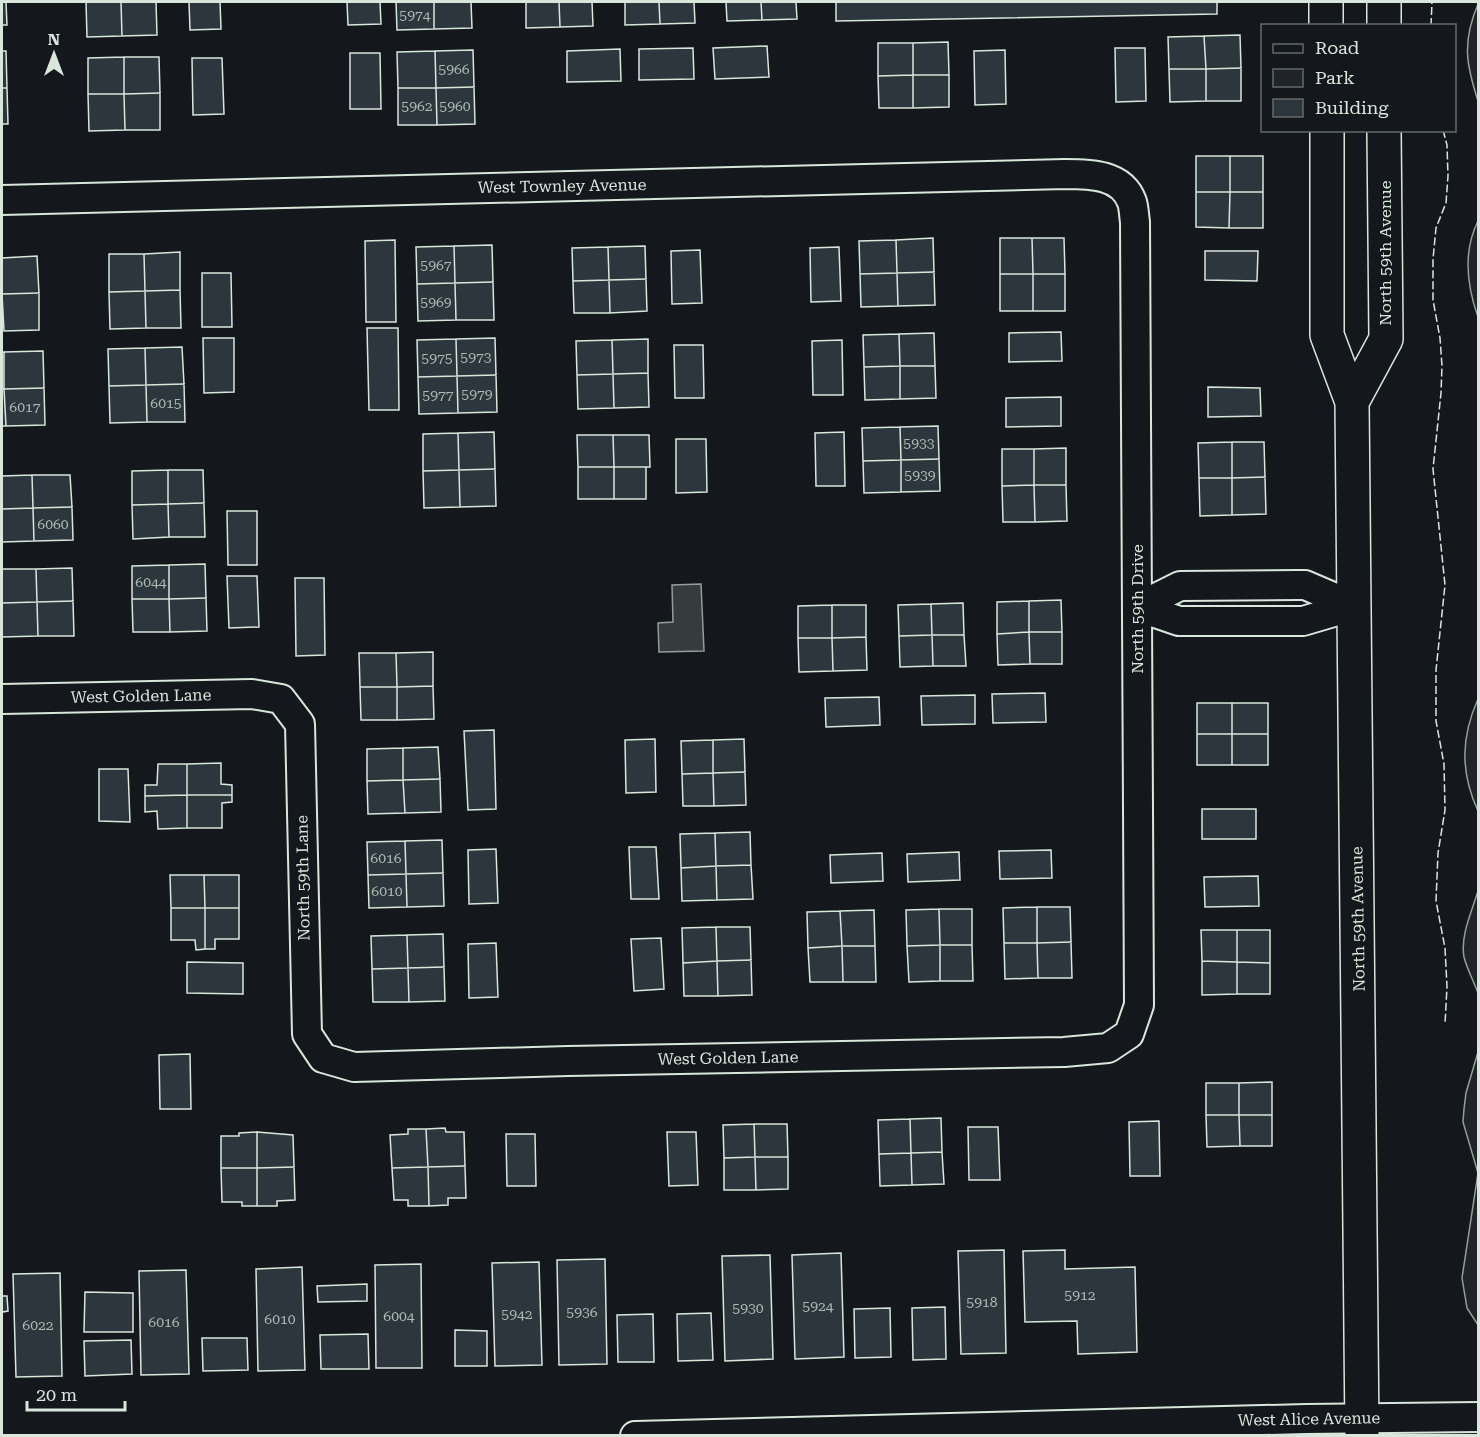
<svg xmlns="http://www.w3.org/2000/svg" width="1480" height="1437" viewBox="0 0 1480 1437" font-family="'Roboto Serif',serif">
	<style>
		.green { fill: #202428; stroke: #939e99; stroke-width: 1.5 }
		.water { fill: #363b3e; stroke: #939e99; stroke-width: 1.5 }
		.building { fill: #2c363c; stroke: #d8e6dc; stroke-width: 1.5 }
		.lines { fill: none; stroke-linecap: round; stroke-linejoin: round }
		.minor-casing { stroke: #d8e6dc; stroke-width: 32 }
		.secondary-casing { stroke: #d8e6dc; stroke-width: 36 }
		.minor { stroke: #14181c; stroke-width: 28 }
		.secondary { stroke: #14181c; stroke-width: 33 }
		.fence { stroke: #d8e6dc; stroke-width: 1.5; stroke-dasharray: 8 3; stroke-linecap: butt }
		.labels { text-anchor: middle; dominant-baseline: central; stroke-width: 4.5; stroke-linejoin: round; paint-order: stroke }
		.number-label { font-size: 14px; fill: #adbab4 }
		.street-label { font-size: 16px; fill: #d8e6dc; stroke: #14181c }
	</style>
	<rect width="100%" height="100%" fill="#14181c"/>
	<!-- green -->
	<path class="green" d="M1478 4V101C1466 64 1462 42 1478 4Z
		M1478 221V317C1467 286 1463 251 1478 221Z
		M1478 699V811C1460 772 1461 737 1478 699Z
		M1478 891V993C1474 982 1467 969 1464 957 1460 936 1472 911 1478 891Z
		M1478 1052V1325L1467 1308 1462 1278 1478 1173 1463 1122 1464 1109 1466 1093Z"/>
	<!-- water -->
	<path class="water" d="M701 584 704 651 659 652 658 623 673 622 672 585Z"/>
	<!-- building -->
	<path class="building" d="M2 2H6L7 25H2Z
		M86 2H121L122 36 87 37Z
		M121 2H156L157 35 122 36Z
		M189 2H220L221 29 190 30Z
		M347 2H380L381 24 348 25Z
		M396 2H434V29L397 30Z
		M434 2H471L472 28 434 29Z
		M526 2H559L560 27 526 28Z
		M559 2H592L593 26 560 27Z
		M625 2H659L660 24 625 25Z
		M659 2H694L695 23 660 24Z
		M726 2H761L762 20 727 21Z
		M761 2H796L797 19 762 20Z
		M836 2H1217V14L836 21Z
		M1240 35 1241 68 1206 69 1204 36Z
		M1204 36 1206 69H1169L1168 37Z
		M948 42 949 75H913V43Z
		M878 43H913V75L878 76Z
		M767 46 769 77 715 79 713 48Z
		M693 48 694 79 639 80V49Z
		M1115 48H1145L1146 101 1116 102Z
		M620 49 621 81 567 82V51Z
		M473 50 474 87 436 88 435 51Z
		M1005 50 1006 104 975 105 974 51Z
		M2 51H6L7 88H2Z
		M435 51 436 88H398L397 52Z
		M350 53H380L381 109H350Z
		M124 57H159L160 93 124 94Z
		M124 57V94H88V58Z
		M192 58H222L224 114 193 115Z
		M1241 68V101H1206V69Z
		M1169 69H1206V101L1170 102Z
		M913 75H949V107L913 108Z
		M913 75V108H879L878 76Z
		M474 87 475 124 437 125 436 88Z
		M2 88H7L8 124H2Z
		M398 88H436L437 125H398Z
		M160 93V130H125L124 94Z
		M88 94H124L125 130 89 131Z
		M1196 156H1230V192H1196Z
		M1230 156H1263V192H1230Z
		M1196 192H1230L1229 228 1196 227Z
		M1230 192H1263V228H1229Z
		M933 238 934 272 897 273 896 240Z
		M1000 238H1032L1033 274H1000Z
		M1032 238H1064L1065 274H1033Z
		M395 240 396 322H366L365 241Z
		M896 240 897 273 860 274 859 241Z
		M492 245 493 282 455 283 454 246Z
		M454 246 455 283 417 284 416 247Z
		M645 246 646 279 609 280 608 247Z
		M608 247 609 280 573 281 572 248Z
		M839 247 841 301 811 302 810 248Z
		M700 250 702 303 672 304 671 251Z
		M1205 251H1258L1257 281 1205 280Z
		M180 252V290L145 291 144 254Z
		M109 254H144L145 291 109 292Z
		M37 256 39 293 2 294V258Z
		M934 272 935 305 898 306 897 273Z
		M202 273H231L232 327H202Z
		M897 273 898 306 861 307 860 274Z
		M1000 274H1033V311H1000Z
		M1033 274H1065V311H1033Z
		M646 279 647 311 610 313 609 280Z
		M609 280 610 313H574L573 281Z
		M493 282 494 320H456L455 283Z
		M455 283 456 320 418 321 417 284Z
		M180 290 181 328H146L145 291Z
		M145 291 146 328 110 329 109 292Z
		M39 293V330L4 331 2 294Z
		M367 328H398L399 410H369Z
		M1061 332 1062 361 1009 362V333Z
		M934 333 935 366H900L899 334Z
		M899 334 900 366 864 367 863 335Z
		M203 338H234V392L204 393Z
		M495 338 496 375 457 376 456 339Z
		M456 339 457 376 418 377 417 340Z
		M648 339V373L613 374 612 340Z
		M612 340 613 374 577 375 576 341Z
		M842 340 843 395H813L812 341Z
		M674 345H703L704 398H675Z
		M182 347 184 384 146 385 145 348Z
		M145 348 146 385 109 386 108 349Z
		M43 351 44 388 4 389V352Z
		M2 352H4V389H2Z
		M900 366H935L936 398 900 399Z
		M900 366V399L865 400 864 367Z
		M648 373 649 407 614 408 613 374Z
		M613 374 614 408 578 409 577 375Z
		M496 375 497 412 458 413 457 376Z
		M457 376 458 413 419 414 418 377Z
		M184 384 185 422H147L146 385Z
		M146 385 147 422 110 423 109 386Z
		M1208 387 1260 388 1261 416 1208 417Z
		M44 388 45 425 6 426 4 389Z
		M2 389H4L6 426H2Z
		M1061 397V426L1006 427V398Z
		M938 426 939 459 901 460 900 427Z
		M900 427 901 460 863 461 862 428Z
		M494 432 495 469 459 470 458 433Z
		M844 432 845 486H816L815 433Z
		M458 433 459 470 423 471V434Z
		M577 435H613L614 467H578Z
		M613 435H649L650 467H614Z
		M676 439H706L707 492 676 493Z
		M1232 442H1264L1265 477 1232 478Z
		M1232 442V478H1199L1198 443Z
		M1066 448V485H1034V449Z
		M1002 449H1034V485L1002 486Z
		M939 459 940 491 901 492V460Z
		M901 460V492L864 493 863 461Z
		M578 467H614V499H578Z
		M614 467H646V499H614Z
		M495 469 496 506 460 507 459 470Z
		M168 470H203L204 503 168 504Z
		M168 470V504L132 505V471Z
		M459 470 460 507 424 508 423 471Z
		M32 475H70L72 507 33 508Z
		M32 475 33 508 2 509V476Z
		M1265 477 1266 514 1232 515V478Z
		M1199 478H1232V515L1200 516Z
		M1034 485 1035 522H1003L1002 486Z
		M1034 485H1066L1067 521 1035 522Z
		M204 503 205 537H169L168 504Z
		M168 504 169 537 133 539 132 505Z
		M72 507 73 540 34 541 33 508Z
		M33 508 34 541 2 542V509Z
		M227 511H257V565H228Z
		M205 564 206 598 169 599V565Z
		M169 565V599H132V566Z
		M72 568 73 601 37 602 36 569Z
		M2 569H36L37 602 2 603Z
		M227 576H257L259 627 229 628Z
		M295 578H324L325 655 296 656Z
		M206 598 207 631 170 632 169 599Z
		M132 599H169L170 632H133Z
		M1061 600 1062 632H1029V601Z
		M73 601 74 636H38L37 602Z
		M1029 601V632L997 634V602Z
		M37 602 38 636 2 637V603Z
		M963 603 964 635H932L931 604Z
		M931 604 932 635 899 636 898 605Z
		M832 605H866V637L832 638Z
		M832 605V638H798V606Z
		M1029 632 1030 664 998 665 997 634Z
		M1029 632H1062V664H1030Z
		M932 635H964L966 666H933Z
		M932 635 933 666 900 667 899 636Z
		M866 637 867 670 833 671 832 638Z
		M798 638H832L833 671 799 672Z
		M433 652V686L397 687 396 653Z
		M359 653H396L397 687H360Z
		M433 686 434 719 397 720V687Z
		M360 687H397V720H361Z
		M1045 693 1046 722 993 723 992 694Z
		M975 695V724L922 725 921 696Z
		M879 697 880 725 826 727 825 698Z
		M1197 703H1232V734H1197Z
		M1232 703H1268V734H1232Z
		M494 730 496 809 468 810 464 731Z
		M1197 734H1232V765H1197Z
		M1232 734H1268V765H1232Z
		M655 739 656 792 626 793 625 740Z
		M744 739 745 772 713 773V740Z
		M713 740V773L682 774 681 741Z
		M438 747 440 779 403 780V748Z
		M403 748V780L367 781V749Z
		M221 763V784L232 785V795H187V764Z
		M158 764H187V795L145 796V785H157Z
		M99 769H128L130 822 99 821Z
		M745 772 746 805 714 806 713 773Z
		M713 773 714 806H683L682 774Z
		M440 779 441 812 405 813 403 780Z
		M403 780 405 813 368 814 367 781Z
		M187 795H232V802L222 803V828H187Z
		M187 795V828L158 829 157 811 145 812V796Z
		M1202 809H1256V839H1202Z
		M750 832 751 865 716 866 715 833Z
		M715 833 716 866 681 868 680 834Z
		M442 840 443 873 406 874 405 841Z
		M405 841 406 874 368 875 367 842Z
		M629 847H656L659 899H631Z
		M496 849 498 903 469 904 468 850Z
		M1051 850 1052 878 1000 879 999 851Z
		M959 852 960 880 908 882 907 854Z
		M882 853 883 881 831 883 830 855Z
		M751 865 753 899 717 900 716 866Z
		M716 866 717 900 682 901 681 868Z
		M443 873 444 906 407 907 406 874Z
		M406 874 407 907 369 908 368 875Z
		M170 875H204L205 908H171Z
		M204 875H239V908H205Z
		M1258 876 1259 906 1205 907 1204 877Z
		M1037 907H1070L1071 942 1037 943Z
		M1037 907V943H1004L1003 908Z
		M171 908H205V949L196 950 195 940H171Z
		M205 908H239V939H215V949H205Z
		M939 909H972V945H940Z
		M939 909 940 945 907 946 906 910Z
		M874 910 875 946H842L840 911Z
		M840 911 842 946 808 948 807 912Z
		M716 927H750L751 960 717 961Z
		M716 927 717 961 683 963 682 928Z
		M1201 930H1237V962L1202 961Z
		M1237 930H1270V963L1237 962Z
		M443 934 444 967 408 968 407 935Z
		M407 935 408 968 372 969 371 936Z
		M661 938 664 989 634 991 631 939Z
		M1071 942 1072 978H1038L1037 943Z
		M496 943 498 997 469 998 468 944Z
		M1004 943H1037L1038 978 1005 979Z
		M940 945V981L909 982 907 946Z
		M940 945H972L973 981H940Z
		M842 946 843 982H810L808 948Z
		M842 946H875L876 982H843Z
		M751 960 752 995 718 996 717 961Z
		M717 961 718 996H684L683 963Z
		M1202 961 1237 962V994L1202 995Z
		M187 962 243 963V994L187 993Z
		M1237 962 1270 963V994H1237Z
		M444 967 445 1001 409 1002 408 968Z
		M408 968 409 1002H373L372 969Z
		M190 1054 191 1109H160L159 1055Z
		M1272 1082V1115H1239V1083Z
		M1206 1083H1239V1115H1206Z
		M1206 1115H1239L1240 1146 1207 1147Z
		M1239 1115H1272V1146H1240Z
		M941 1118 942 1152 911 1153 910 1119Z
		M910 1119 911 1153 879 1154 878 1120Z
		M1159 1121 1160 1176H1130L1129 1122Z
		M754 1124H787L788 1157H755Z
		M754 1124 755 1157 724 1158 723 1125Z
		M968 1127H998L1000 1180H969Z
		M445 1128 446 1132H464L465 1166 428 1167 426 1129Z
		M408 1129H426L428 1167 392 1168 390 1135 408 1134Z
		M257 1132V1168H221V1136H239V1133Z
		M257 1132 293 1135 294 1167 257 1168Z
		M667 1132H696L698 1185 669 1186Z
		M506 1134H535L536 1186H507Z
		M942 1152 944 1184 912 1185 911 1153Z
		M911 1153 912 1185 880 1186 879 1154Z
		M755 1157H788V1189L756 1190Z
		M755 1157 756 1190H724V1158Z
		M465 1166 466 1198H448V1205L429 1206 428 1167Z
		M294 1167 295 1200 277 1201V1206H257V1168Z
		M428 1167 429 1206H408V1200H394L392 1168Z
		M221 1168H257V1206H242V1202H222Z
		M1004 1250 1006 1353 961 1354 958 1251Z
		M1065 1250V1269L1135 1267 1137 1352 1078 1354 1077 1321 1025 1322 1023 1251Z
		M841 1253 844 1357 795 1359 792 1255Z
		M770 1255 773 1359 725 1361 722 1256Z
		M605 1259 607 1364 559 1365 557 1260Z
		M539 1262 542 1365 495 1366 492 1263Z
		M421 1264 422 1368H376L375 1265Z
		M302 1267 305 1370 258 1371 256 1269Z
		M186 1270 189 1374 141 1375 139 1271Z
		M60 1273 62 1376 16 1377 13 1274Z
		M367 1284V1301L318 1302 317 1286Z
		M85 1292 133 1293V1332H84Z
		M2 1296H7L8 1311 2 1312Z
		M945 1307 946 1359 913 1360 912 1308Z
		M890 1308 891 1357 855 1358 854 1309Z
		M711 1313 713 1360 678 1361 677 1314Z
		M653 1314 654 1362H618L617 1315Z
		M455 1330 487 1331V1366H455Z
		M368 1334 369 1369H321L320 1335Z
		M202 1338H247L248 1370 203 1371Z
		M131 1340 132 1374 85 1376 84 1341Z"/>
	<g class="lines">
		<defs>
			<path id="minor" d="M2 200 1065 174C1090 174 1122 174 1132 202 1134 208 1134 216 1135 222L1139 1005 1129 1034 1108 1048 1064 1052 568 1061 354 1067 323 1058 307 1034 300 724 281 699 252 694 2 699
				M1138 607 1180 586 1298 585H1305L1354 606
				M1138 607 1179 621H1303L1354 606
				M635 1436 1306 1419 1478 1417"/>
			<path id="secondary" d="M1326 2V26
				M1384 2V26
				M1327 130V335L1352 402 1362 1436
				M1352 402 1386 339 1384 130"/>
		</defs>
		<!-- minor casing -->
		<use href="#minor" class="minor-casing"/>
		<!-- secondary casing -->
		<use href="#secondary" class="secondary-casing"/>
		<!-- minor -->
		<use href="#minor" class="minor"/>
		<!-- secondary -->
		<use href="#secondary" class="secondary"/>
		<!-- fence -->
		<path class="fence" d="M1431 26 1432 2
			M1443 130 1447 145 1448 176 1446 203 1436 228 1433 259V300L1440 338 1442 366 1441 393 1433 469 1445 585 1436 670V721L1444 764 1445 810 1438 853 1436 901 1445 948 1447 987 1445 1024"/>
	</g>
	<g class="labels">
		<!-- number labels -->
		<g class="number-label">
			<text x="415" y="15">5974</text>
			<text x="454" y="69">5966</text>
			<text x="417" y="106">5962</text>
			<text x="455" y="106">5960</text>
			<text x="436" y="265">5967</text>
			<text x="436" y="302">5969</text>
			<text x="476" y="357">5973</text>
			<text x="437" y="358">5975</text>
			<text x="477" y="394">5979</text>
			<text x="438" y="395">5977</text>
			<text x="166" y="403">6015</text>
			<text x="25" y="407">6017</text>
			<text x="919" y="443">5933</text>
			<text x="920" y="475">5939</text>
			<text x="53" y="524">6060</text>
			<text x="151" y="582">6044</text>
			<text x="386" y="858">6016</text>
			<text x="387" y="891">6010</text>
			<text x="1080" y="1295">5912</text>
			<text x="982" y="1302">5918</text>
			<text x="818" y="1306">5924</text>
			<text x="748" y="1308">5930</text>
			<text x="582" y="1312">5936</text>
			<text x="517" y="1314">5942</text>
			<text x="399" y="1316">6004</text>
			<text x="280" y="1319">6010</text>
			<text x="164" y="1322">6016</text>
			<text x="38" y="1325">6022</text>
		</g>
		<!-- street labels -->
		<g class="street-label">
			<text transform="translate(562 186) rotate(-1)">West Townley Avenue</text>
			<text transform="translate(1385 253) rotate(-90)">North 59th Avenue</text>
			<text transform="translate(1137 609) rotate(-90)">North 59th Drive</text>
			<text transform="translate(141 696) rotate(-1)">West Golden Lane</text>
			<text transform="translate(303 878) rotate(-91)">North 59th Lane</text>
			<text transform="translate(1358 919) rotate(-91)">North 59th Avenue</text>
			<text transform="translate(728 1058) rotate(-1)">West Golden Lane</text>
			<text transform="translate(1309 1419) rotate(-1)">West Alice Avenue</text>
		</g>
	</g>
	<!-- border -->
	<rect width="1480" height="1437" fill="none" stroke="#d8e6dc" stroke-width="6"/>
	<!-- legend -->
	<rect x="1261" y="24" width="195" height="108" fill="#14181c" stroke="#626a69" stroke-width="1.5"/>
	<rect x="1273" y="44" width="30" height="9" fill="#14181c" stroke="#626a69" stroke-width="1.5"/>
	<text x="1315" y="54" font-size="18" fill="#d8e6dc">Road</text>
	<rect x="1273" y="69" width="30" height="18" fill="#202428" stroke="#626a69" stroke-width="1.5"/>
	<text x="1315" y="84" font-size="18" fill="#d8e6dc">Park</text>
	<rect x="1273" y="99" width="30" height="18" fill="#2c363c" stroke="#626a69" stroke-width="1.5"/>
	<text x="1315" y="114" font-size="18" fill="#d8e6dc">Building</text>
	<!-- north arrow -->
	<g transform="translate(54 54)" stroke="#14181c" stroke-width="4.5" paint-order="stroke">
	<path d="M0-4.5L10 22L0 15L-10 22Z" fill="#d8e6dc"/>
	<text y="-9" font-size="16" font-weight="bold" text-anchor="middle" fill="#d8e6dc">N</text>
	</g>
	<!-- scale -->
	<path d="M27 1401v9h98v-9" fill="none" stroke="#d8e6dc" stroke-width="3"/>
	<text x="36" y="1401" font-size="18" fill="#d8e6dc" stroke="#14181c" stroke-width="4.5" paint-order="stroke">20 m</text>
</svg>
